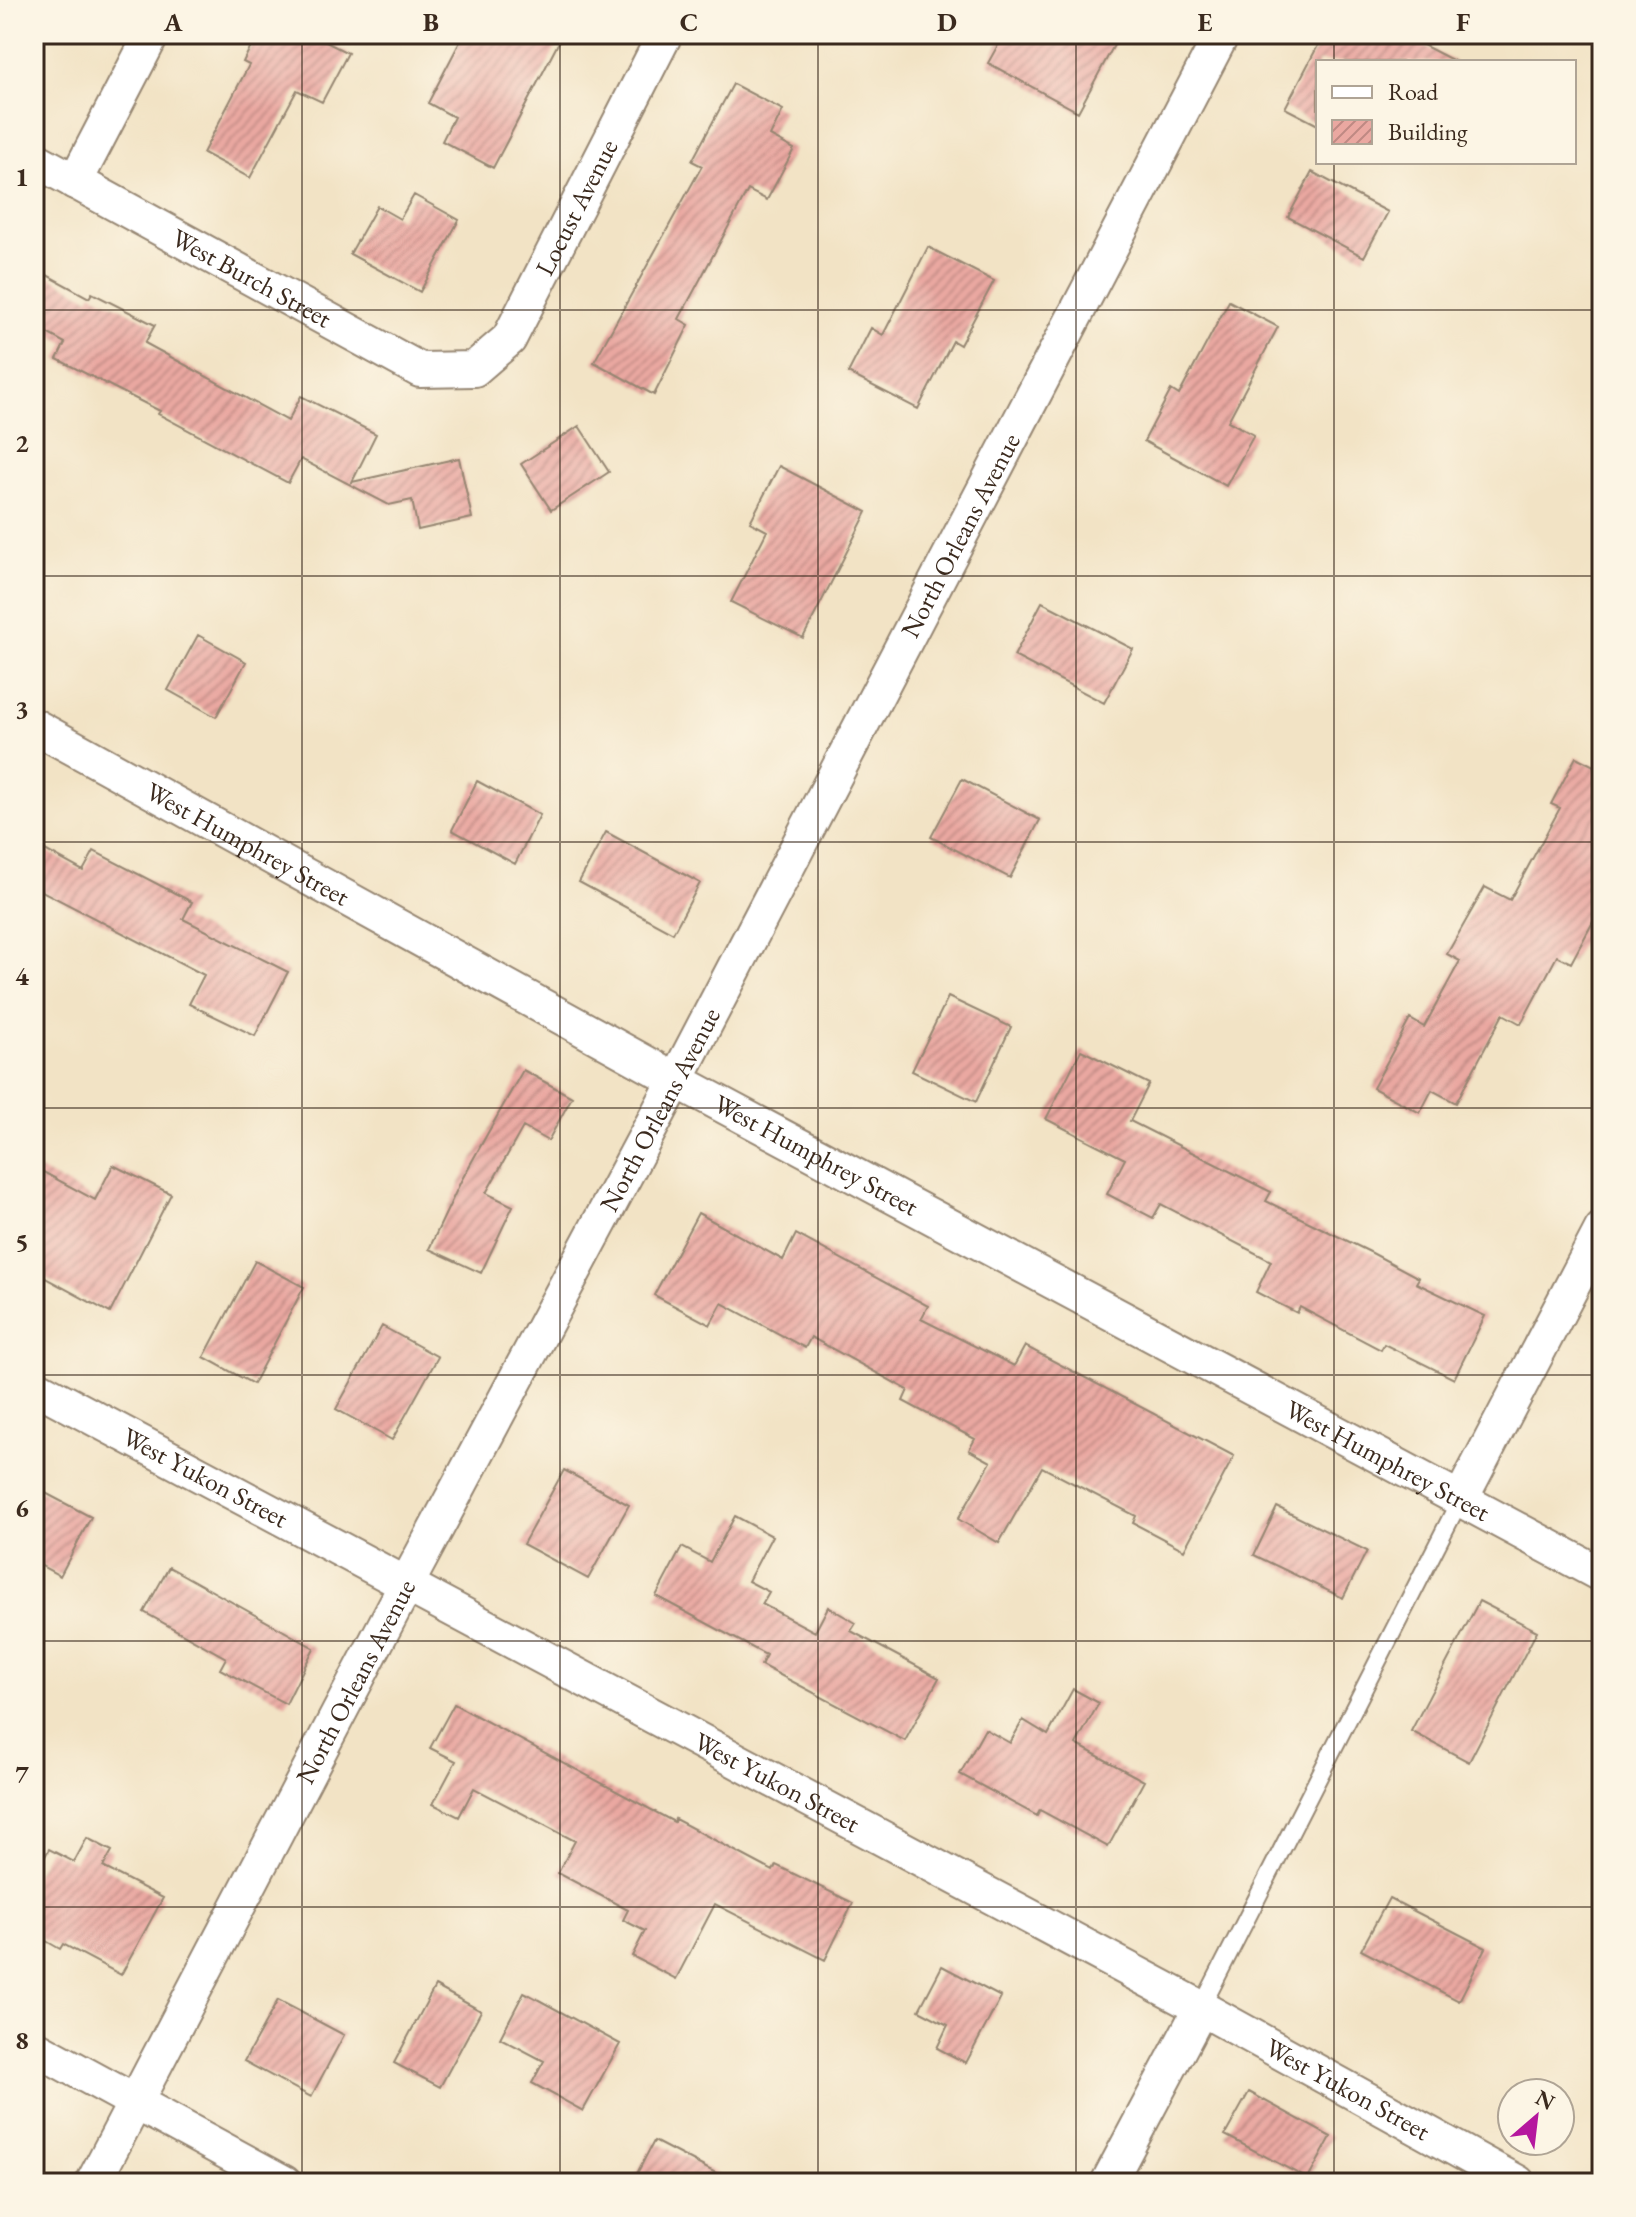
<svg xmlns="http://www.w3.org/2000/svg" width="1636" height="2217" viewBox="0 0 1636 2217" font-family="'EB Garamond',serif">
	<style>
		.building { fill: url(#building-hatch) }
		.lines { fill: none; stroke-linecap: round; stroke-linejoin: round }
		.service-casing { stroke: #968672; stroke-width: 20 }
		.minor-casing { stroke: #968672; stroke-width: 38 }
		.service { stroke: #fff; stroke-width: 16 }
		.minor { stroke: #fff; stroke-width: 34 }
		.grid { fill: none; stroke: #3b2a1e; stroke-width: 2; stroke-opacity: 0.55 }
		.labels { text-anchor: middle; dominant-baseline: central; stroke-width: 6; stroke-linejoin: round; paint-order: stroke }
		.street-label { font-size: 26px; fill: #3b2a1e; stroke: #fcf5e5 }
		.neatline { fill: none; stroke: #3b2a1e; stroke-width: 3 }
		.grid-label { font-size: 26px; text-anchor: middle; font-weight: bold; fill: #3b2a1e }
	</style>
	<defs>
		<pattern id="building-hatch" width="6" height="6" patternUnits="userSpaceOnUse" patternTransform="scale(2)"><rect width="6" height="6" fill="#eaa8a1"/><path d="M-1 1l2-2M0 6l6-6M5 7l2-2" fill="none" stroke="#bf8983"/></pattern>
	</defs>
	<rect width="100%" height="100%" fill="#fcf5e5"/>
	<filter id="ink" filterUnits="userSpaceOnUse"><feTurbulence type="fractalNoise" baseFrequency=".0125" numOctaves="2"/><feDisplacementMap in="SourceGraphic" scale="16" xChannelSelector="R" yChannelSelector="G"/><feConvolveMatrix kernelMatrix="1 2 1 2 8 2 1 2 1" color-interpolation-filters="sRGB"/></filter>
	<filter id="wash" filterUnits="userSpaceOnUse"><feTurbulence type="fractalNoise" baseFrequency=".006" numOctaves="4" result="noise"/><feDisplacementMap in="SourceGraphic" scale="32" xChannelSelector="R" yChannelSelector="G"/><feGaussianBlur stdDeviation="1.8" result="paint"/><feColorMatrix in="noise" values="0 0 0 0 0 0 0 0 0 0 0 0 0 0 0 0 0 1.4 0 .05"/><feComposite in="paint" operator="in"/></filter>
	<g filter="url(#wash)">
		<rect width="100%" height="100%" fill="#f2e3c5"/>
		<g id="blocks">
			<!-- building -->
			<path class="building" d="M257 34H310L348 53 322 102 297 90 250 178 203 153 249 65 243 62Z
				M464 34H563L493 168 442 141 454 117 428 103Z
				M1004 34H1120L1078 112 988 63Z
				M1324 34H1402L1456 62H1318V125L1285 108Z
				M733 84 783 110 770 136 794 149 767 200 748 190 679 319 689 325 654 395 594 362 702 166 692 161Z
				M1312 172 1388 212 1364 257 1288 217Z
				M414 195 459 220 420 292 350 254 377 206 400 219Z
				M928 247 994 281 960 345 953 341 918 409 848 373 871 328 883 335Z
				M34 268 89 298 92 293 155 325 145 343 288 421 301 396 376 434 352 482 459 458 472 518 418 530 412 500 389 505 301 459 288 483 158 414 160 411 57 359 65 343 34 326Z
				M1229 301 1278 327 1228 421 1254 435 1226 486 1144 441 1171 390 1179 395Z
				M579 426 609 472 551 510 521 464Z
				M779 466 867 512 803 638 731 602 767 531 750 522Z
				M1042 602 1133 649 1104 703 1014 656Z
				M198 635 246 662 216 717 168 690Z
				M1576 757 1602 770V905L1571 963 1557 956 1521 1024 1503 1014 1456 1103 1432 1090 1420 1113 1373 1088 1410 1019 1424 1027 1460 961 1447 954 1485 887 1510 900 1560 808 1551 804Z
				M962 779 1040 820 1010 878 931 837Z
				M477 781 540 815 515 864 452 830Z
				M606 832 700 883 673 933 579 882Z
				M34 844 83 871 94 851 192 902 183 919 288 972 255 1036 189 1004 204 975 34 887Z
				M948 997 1011 1027 976 1102 912 1071Z
				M1081 1050 1149 1084 1130 1121 1271 1192 1266 1201 1372 1253 1419 1278 1416 1283 1485 1316 1454 1379 1384 1344 1381 1350 1300 1307 1297 1313 1256 1292 1271 1261 1161 1204 1153 1218 1107 1194 1125 1159 1046 1119Z
				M523 1070 572 1097 548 1141 523 1127 486 1193 513 1206 481 1273 429 1249 461 1181Z
				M113 1165 171 1194 110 1313 34 1272V1167L95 1200Z
				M698 1213 783 1260 796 1234 928 1306 921 1319 1014 1366 1025 1346 1234 1456 1184 1550 1133 1523 1136 1516 1042 1467 999 1543 958 1519 991 1462 969 1450 975 1439 903 1401 908 1390 811 1337 805 1348 722 1303 710 1325 654 1295Z
				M255 1261 304 1287 253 1384 204 1357Z
				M382 1326 438 1357 392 1440 336 1409Z
				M564 1470 629 1505 588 1579 523 1544Z
				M34 1487 91 1517 60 1576 34 1562Z
				M1277 1507 1367 1551 1343 1598 1254 1555Z
				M735 1516 772 1536 748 1581 769 1592 762 1604 815 1632 828 1607 856 1623 851 1631 939 1678 905 1741 761 1665 766 1655 656 1596 682 1547 710 1562Z
				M169 1567 314 1648 286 1704 220 1669 226 1658 144 1612Z
				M1479 1601 1537 1631 1469 1762 1411 1731Z
				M1073 1689 1099 1703 1076 1744 1144 1781 1108 1847 1040 1810 1037 1816 960 1774 985 1729 1010 1743 1023 1720 1048 1735Z
				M454 1704 674 1822 675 1819 773 1871 776 1865 853 1903 825 1960 715 1904 676 1979 632 1956 645 1931 623 1920 628 1910 558 1873 575 1841 474 1788 459 1817 433 1804 456 1761 430 1748Z
				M87 1838 112 1851 103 1867 163 1898 121 1975 63 1944 60 1949 34 1934V1877L49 1849 74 1862Z
				M1389 1898 1486 1948 1459 2001 1361 1950Z
				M942 1966 1001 1997 966 2063 937 2048 948 2025 919 2010Z
				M435 1986 481 2011 440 2087 394 2063Z
				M524 1992 620 2044 583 2111 532 2083 544 2061 500 2038Z
				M278 2000 344 2035 311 2097 244 2061Z
				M1249 2092 1331 2137 1308 2179 1225 2135Z
				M654 2141 735 2183H632Z"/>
		</g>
	</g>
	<g filter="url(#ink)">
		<use href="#blocks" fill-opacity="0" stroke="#968672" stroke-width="2"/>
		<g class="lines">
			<defs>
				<path id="service" d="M1201 2008 1460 1500"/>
				<g id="minor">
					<path id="s1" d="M34 159 420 370 474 369 509 339 665 34"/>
					<path d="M75 182 152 34"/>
					<path id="s2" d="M34 726 676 1080 1602 1575"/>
					<path id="s3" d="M34 1386 1201 2008 1518 2183"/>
					<path d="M1460 1500 1602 1229"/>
					<path d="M34 2047 284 2183"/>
					<path id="s4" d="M93 2183 406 1585 676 1080 1222 34"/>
					<path d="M1108 2183 1201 2008"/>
				</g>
			</defs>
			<!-- service casing -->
			<use href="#service" class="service-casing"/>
			<!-- minor casing -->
			<use href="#minor" class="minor-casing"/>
			<!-- service -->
			<use href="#service" class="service"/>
			<!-- minor -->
			<use href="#minor" class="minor"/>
		</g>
	</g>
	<!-- grid -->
	<path class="grid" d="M302 34V2183M560 34V2183M818 34V2183M1076 34V2183M1334 34V62M1334 162V2183M34 310H1602M34 576H1602M34 842H1602M34 1108H1602M34 1375H1602M34 1641H1602M34 1907H1602"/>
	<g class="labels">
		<!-- street labels -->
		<g class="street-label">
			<text stroke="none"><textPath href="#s1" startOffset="688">Locust Avenue</textPath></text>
			<text stroke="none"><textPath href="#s1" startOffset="248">West Burch Street</textPath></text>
			<text stroke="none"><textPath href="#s4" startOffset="1862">North Orleans Avenue</textPath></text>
			<text stroke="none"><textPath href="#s2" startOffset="244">West Humphrey Street</textPath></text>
			<text stroke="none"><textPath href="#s4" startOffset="1214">North Orleans Avenue</textPath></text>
			<text stroke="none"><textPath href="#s2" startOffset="892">West Humphrey Street</textPath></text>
			<text stroke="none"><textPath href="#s2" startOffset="1540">West Humphrey Street</textPath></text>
			<text stroke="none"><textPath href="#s3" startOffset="194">West Yukon Street</textPath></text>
			<text stroke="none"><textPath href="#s4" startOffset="566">North Orleans Avenue</textPath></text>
			<text stroke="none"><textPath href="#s3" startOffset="842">West Yukon Street</textPath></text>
			<text stroke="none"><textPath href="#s3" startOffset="1490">West Yukon Street</textPath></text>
		</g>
	</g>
	<!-- margin -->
	<rect width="1636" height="2217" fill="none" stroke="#fcf5e5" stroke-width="88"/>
	<!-- legend -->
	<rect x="1316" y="60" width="260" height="104" fill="#fcf5e5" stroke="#afa495" stroke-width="2"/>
	<rect x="1332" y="86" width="40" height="12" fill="#ffffff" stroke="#afa495" stroke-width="2"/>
	<text x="1388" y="100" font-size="24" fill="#3b2a1e">Road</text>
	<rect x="1332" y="120" width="40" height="24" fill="url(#building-hatch)" stroke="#afa495" stroke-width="2"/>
	<text x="1388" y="140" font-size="24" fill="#3b2a1e">Building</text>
	<!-- north arrow -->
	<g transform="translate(1536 2117) rotate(28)"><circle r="38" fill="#fcf5e5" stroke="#afa495" stroke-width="2"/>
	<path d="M0-6L14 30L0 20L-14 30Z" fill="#b5179e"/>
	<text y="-12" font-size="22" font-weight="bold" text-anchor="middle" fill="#3b2a1e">N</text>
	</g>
	<rect x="44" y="44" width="1548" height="2129" class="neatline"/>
	<g class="grid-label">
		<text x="173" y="31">A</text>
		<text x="431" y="31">B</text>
		<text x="689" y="31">C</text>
		<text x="947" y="31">D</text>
		<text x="1205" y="31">E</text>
		<text x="1463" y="31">F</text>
		<text x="22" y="186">1</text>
		<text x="22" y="452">2</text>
		<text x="22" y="718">3</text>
		<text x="22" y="985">4</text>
		<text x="22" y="1251">5</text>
		<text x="22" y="1517">6</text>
		<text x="22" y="1783">7</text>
		<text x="22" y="2049">8</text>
	</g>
</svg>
